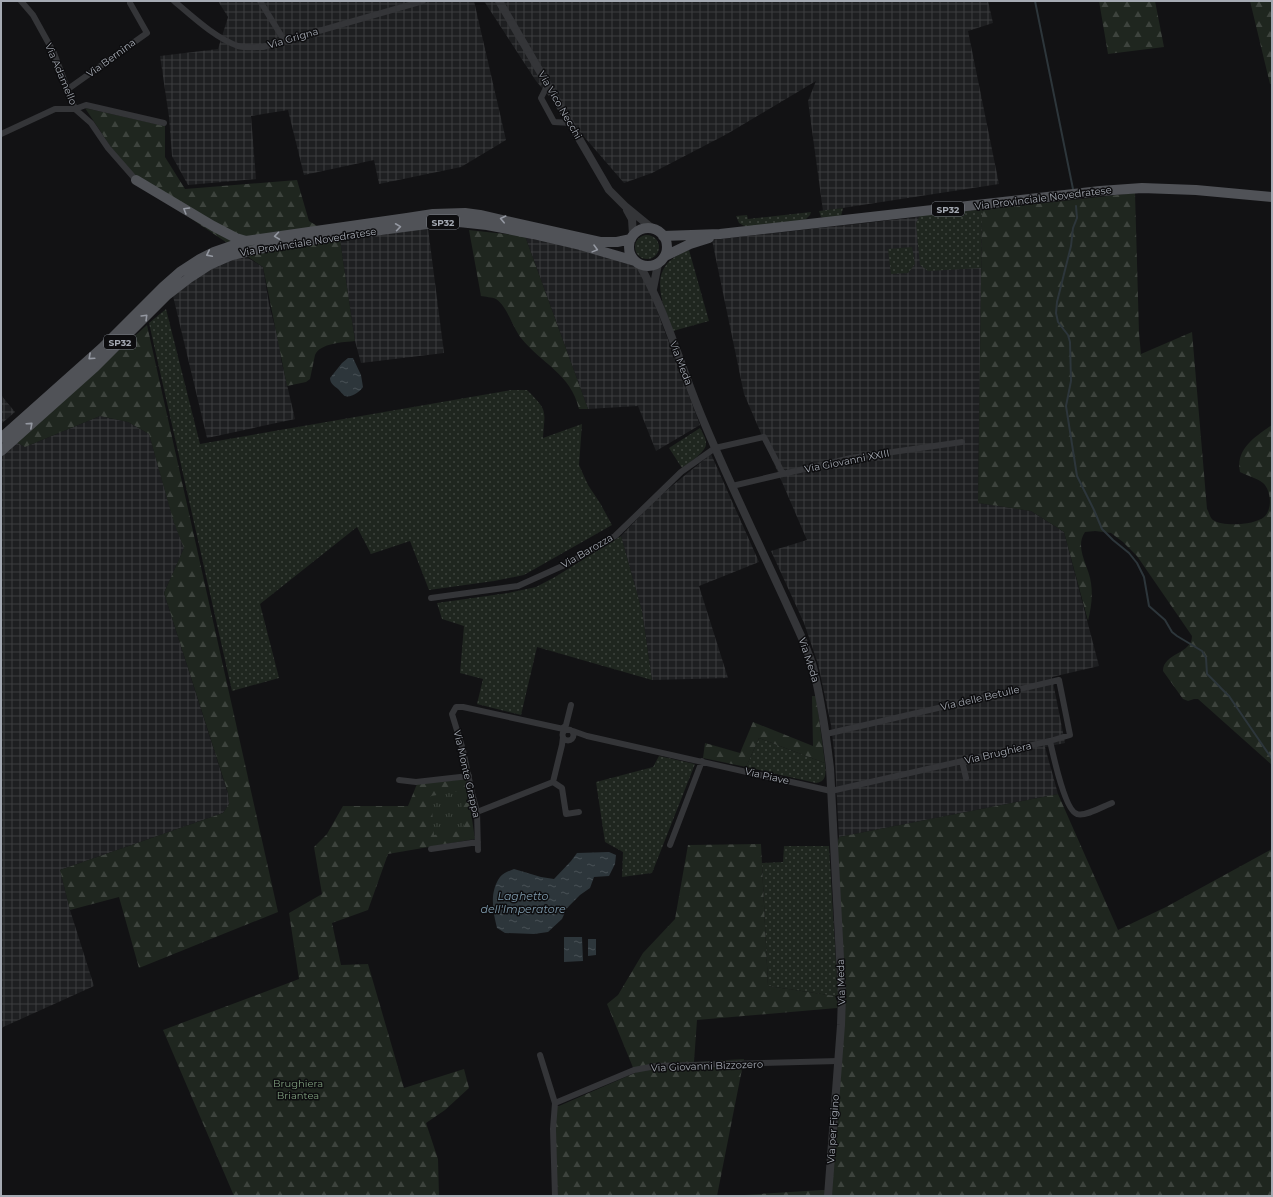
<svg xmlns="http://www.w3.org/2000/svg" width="1273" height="1197" viewBox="0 0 1273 1197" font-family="Montserrat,sans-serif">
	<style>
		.industrial { fill: url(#industrial-grid) }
		.grass { fill: url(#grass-dots) }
		.forest { fill: url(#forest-firs) }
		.park { fill: url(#park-tufts) }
		.water { fill: url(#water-ripples) }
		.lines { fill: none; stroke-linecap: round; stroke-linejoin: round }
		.stream { stroke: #2d363b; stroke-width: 2 }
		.minor { stroke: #343538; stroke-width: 6 }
		.tertiary { stroke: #343538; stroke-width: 8 }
		.primary { stroke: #505257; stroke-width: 10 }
		.oneway { stroke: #9498a1 }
		.labels { text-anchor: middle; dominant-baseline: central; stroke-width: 3; stroke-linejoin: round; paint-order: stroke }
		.shield { fill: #0d0d0f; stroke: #777b82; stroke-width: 1 }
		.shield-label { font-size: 9px; font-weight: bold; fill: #a5aab3 }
		.street-label { font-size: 10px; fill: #a5aab3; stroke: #0d0d0f }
		.park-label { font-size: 10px; fill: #7e9d7d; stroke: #0d0d0f }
		.water-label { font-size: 11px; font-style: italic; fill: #7e9aac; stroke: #0d0d0f }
	</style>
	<defs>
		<pattern id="industrial-grid" width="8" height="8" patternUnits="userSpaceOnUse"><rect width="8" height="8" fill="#1e1f21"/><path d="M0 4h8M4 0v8" fill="none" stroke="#3c3d3f"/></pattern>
		<pattern id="grass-dots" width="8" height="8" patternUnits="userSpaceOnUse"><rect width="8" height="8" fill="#1f261f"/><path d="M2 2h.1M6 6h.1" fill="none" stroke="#3d433d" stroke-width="1.8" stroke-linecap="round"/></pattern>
		<pattern id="forest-firs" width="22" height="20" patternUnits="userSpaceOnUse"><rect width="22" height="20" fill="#1f261f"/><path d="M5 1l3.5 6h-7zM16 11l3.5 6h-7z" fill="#3d433d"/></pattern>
		<pattern id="park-tufts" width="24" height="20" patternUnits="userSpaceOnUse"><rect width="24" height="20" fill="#1f261f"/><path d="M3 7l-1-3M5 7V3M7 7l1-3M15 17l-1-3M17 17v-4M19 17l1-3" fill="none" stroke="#3d433d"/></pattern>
		<pattern id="water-ripples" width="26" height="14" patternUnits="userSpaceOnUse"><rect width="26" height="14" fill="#2d363b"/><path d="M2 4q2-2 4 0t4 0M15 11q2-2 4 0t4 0" fill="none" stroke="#485055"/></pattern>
	</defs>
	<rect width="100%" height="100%" fill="#121214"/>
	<!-- industrial -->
	<path class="industrial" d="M218 1H474L506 140 461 167 379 184 374 160 304 175 288 110 251 116 256 179 188 185 172 156 169 117 160 56 218 49 228 17Z
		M484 1H988L993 23 968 31 999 184 823 211 808 101 816 81 727 134 652 173 624 183 536 81Z
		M982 210 978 503 1031 511 1064 532 1099 666 1052 677 1065 743 1045 747 1058 794 839 837 835 760 831 725 818 664 804 623 771 551 807 540 744 394 712 240Z
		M428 228 444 353 361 363 355 341 340 240Z
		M525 236 570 243 635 264 647 284 700 425 656 451 638 406 588 409Z
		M243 255 263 267 269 304 280 346 281 359 295 419 207 438 173 296 206 271Z
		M1 395 15 412 1 424Z
		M100 416 128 422 149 434 174 522 184 548 164 593 228 794 229 804 223 813 60 870 70 910 94 986 1 1028V455L16 442 25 447Z
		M711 454 759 562 699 586 728 678 652 680 642 611 621 536 656 499Z"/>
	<!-- grass -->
	<path class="grass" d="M843 208 841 216 824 218 821 217 819 211Z
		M982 210 981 268 928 271 920 265 916 223 920 216C940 211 961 211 982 210Z
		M811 212 810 215 805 220 746 227 739 223 736 216 747 215 748 219Z
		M635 247a12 12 0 1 1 24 0a12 12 0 1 1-24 0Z
		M912 247 915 264 908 273 891 274 888 249Z
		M689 250 709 321 673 331C664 308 648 274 675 257 679 254 685 252 689 250Z
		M166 309 200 444 511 390H527C548 411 545 409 543 438L582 424 579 465 588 485 600 503 612 525 524 575 494 581 429 590 410 541 371 554 357 527 260 604 279 678 232 691 149 323Z
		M700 428C702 432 706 438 706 443 707 452 688 463 682 468L669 448Z
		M621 536 642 611 652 680 537 647 521 715 477 704 483 679 460 673 464 626 442 619 437 603 508 593 536 587 555 577Z
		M759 738 825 763C826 772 827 782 816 783L746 767Z
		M659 756 695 764 652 873 622 877 623 852 605 842 596 782 653 767Z
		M784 846H829L838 995 835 996 768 986 762 863 783 862Z"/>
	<!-- forest -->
	<path class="forest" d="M1099 1H1155L1164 47 1108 54Z
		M1250 1H1272V84H1270Z
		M85 108 165 126V157L185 189 297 180 309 221 340 240 355 341C344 342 320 343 315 355L310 379 306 382 287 386 263 267 132 179Z
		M1135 193 1139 333 1141 354 1192 332 1207 509C1209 512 1210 518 1213 520 1223 527 1255 525 1264 517 1273 509 1271 490 1263 483 1257 478 1248 476 1240 472 1235 449 1256 436 1272 425V765L1198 699H1194L1188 701 1183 699 1163 671C1163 653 1192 654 1192 636L1137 556 1123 542 1111 533 1095 531 1085 532C1074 548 1089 566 1091 583 1093 597 1091 608 1088 621L1064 532 1031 511 978 503 982 210Z
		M469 230 525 236 588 409H579C571 374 542 364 521 338 513 328 507 306 496 299 492 297 485 297 481 296Z
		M147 325 278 912 139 968 119 897 70 910 60 870 223 813 229 804 228 793 164 593 184 548 174 523 149 434 128 422 100 416 25 447 16 442Z
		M812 696H816L825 763 759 738 746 767 703 758 705 743 740 753 753 722 813 746Z
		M466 779 475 839 388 854 368 910 332 923 341 965 368 964 404 1088 464 1069 469 1088 445 1110 426 1123 438 1159 439 1196H234L163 1030 299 979 289 913 322 894 314 847 327 834 343 806H408L417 784Z
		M1058 794 1118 930 1166 907 1272 849V1196H830L842 1047 836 848 839 837Z
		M761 844 768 986 835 996 838 1004 837 1008 697 1020 694 1062 744 1059 717 1196H558L552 1109 637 1072 634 1070 607 1004 618 995 643 953 675 919 688 845Z
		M822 1190H829L828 1196H729Z"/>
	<!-- park -->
	<path class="park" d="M460 791 464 830 434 835 431 796Z"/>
	<!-- water -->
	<path class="water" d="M348 358H353L361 375 363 387C360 392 351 398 345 396 343 395 340 391 338 389 334 386 330 383 330 378L342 363Z
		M609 852 616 855 615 864 609 876 594 877 590 888 580 895 567 908 562 919 548 932 534 934 505 933 497 928C493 912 489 892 500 877 503 873 509 871 514 869L541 877 554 879 571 861 577 853Z
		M564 937H582L583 961 564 962Z
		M588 939H596V955L588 956Z"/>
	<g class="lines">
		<!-- stream -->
		<path class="stream" d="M1035 1 1073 189
			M1076 206 1077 218 1073 228 1071 246 1057 302 1056 313 1058 322 1068 335 1070 342 1071 381 1066 406 1077 476 1094 510 1102 529 1113 540 1129 553 1137 563 1144 577 1149 606 1165 620 1172 632 1177 636 1202 651 1206 658 1207 674C1215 681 1221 689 1229 696L1272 759"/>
		<!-- minor -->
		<path class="minor" d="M21 1 33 15 54 53 75 109 91 123 108 148 136 180
			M174 1C192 16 215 38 238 46 245 48 255 47 263 47L423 1
			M260 1 284 40
			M548 84 541 98 554 122 571 123
			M68 89 147 33 130 3
			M1 134 55 109H75L86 105 164 123
			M732 486 851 458 962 442
			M431 598 518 586 569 563 615 536 681 472 715 448 764 437 783 474
			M562 729 566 725 571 705
			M562.5 735a5.5 5.5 0 1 1 11 0a5.5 5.5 0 1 1-11 0Z
			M573 731 587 736 831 791 1050 741C1053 754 1065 811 1077 814 1085 817 1104 806 1112 803
			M826 734 1059 680 1070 735 1050 741
			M962 761 966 778
			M399 780 416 782 469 776
			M553 782 562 788 566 814 579 812
			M477 812 553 782 562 745 563 737
			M670 845 702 761
			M431 849 478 842
			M478 850 477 812 472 793 463 750 452 714 456 707H463L568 730
			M540 1055 555 1103
			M555 1196 553 1129 555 1103 634 1070 656 1066 838 1061"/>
		<!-- tertiary -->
		<path class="tertiary" d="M499 1 609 190 625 206 653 229
			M627 210 632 219 633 235
			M639 264C666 311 680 365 701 415 732 490 769 564 802 638 806 648 810 657 813 667 821 700 826 734 830 768L842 996 841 1025 828 1196
			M653 289 658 264"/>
		<!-- primary -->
		<path class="primary" d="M136 180 213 226 236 238 246 241
			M629 247a19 19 0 1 1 38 0a19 19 0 1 1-38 0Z
			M663 236 720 234 1100 191 1142 188 1196 190 1272 197
			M665 256 690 244 709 238
			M1 438 102 348 163 287 180 272 200 259 214 252 246 241 407 218 433 214 465 213 480 215 600 242H617L631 239
			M1 451 95 367 167 295 189 278 209 265 232 255 273 246 342 235 427 224 459 222 487 225 533 234 580 245 635 261"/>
	</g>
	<!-- one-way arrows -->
	<defs><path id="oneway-chevron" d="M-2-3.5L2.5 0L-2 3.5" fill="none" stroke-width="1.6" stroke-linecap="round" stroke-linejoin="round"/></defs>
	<g class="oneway">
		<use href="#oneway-chevron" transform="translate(186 210) rotate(-149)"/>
		<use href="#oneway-chevron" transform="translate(503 219) rotate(-167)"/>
		<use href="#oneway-chevron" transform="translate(398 227) rotate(-8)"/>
		<use href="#oneway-chevron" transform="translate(277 236) rotate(172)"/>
		<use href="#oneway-chevron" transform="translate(595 249) rotate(15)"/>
		<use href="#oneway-chevron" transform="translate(209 254) rotate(154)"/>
		<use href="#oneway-chevron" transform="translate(145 317) rotate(-45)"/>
		<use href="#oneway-chevron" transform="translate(91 357) rotate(138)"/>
		<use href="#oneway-chevron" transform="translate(30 425) rotate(-42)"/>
	</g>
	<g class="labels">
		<!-- shield labels -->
		<g class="shield">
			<rect x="932" y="202" width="32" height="14" rx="3"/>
			<rect x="427" y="215" width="32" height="14" rx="3"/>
			<rect x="104" y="335" width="32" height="14" rx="3"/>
		</g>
		<g class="shield-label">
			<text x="948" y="209">SP32</text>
			<text x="443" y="222">SP32</text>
			<text x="120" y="342">SP32</text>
		</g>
		<!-- street labels -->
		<g class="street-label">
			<text transform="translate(293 38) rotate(-16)">Via Grigna</text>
			<text transform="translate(111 58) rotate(-36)">Via Bernina</text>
			<text transform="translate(61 74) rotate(67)">Via Adamello</text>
			<text transform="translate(560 105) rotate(60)">Via Vico Necchi</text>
			<text transform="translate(1043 198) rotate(-7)">Via Provinciale Novedratese</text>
			<text transform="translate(308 242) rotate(-9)">Via Provinciale Novedratese</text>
			<text transform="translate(681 363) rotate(69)">Via Meda</text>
			<text transform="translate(847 461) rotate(-11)">Via Giovanni XXIII</text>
			<text transform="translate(587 551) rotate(-30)">Via Barozza</text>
			<text transform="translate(809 660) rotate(72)">Via Meda</text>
			<text transform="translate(980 698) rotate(-13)">Via delle Betulle</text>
			<text transform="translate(998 753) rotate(-13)">Via Brughiera</text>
			<text transform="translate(467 774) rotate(77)">Via Monte Grappa</text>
			<text transform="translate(767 776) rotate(13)">Via Piave</text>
			<text transform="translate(841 982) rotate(-92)">Via Meda</text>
			<text transform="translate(707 1066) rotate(-2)">Via Giovanni Bizzozero</text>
			<text transform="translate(833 1129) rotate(-86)">Via per Figino</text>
		</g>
		<!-- park labels -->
		<g class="park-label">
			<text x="298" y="1083">Brughiera<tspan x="298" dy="12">Briantea</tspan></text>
		</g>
		<!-- water labels -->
		<g class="water-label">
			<text x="523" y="896">Laghetto<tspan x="523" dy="13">dell'Imperatore</tspan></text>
		</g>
	</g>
	<!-- border -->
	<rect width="1273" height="1197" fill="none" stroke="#a5aab3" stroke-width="4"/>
</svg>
